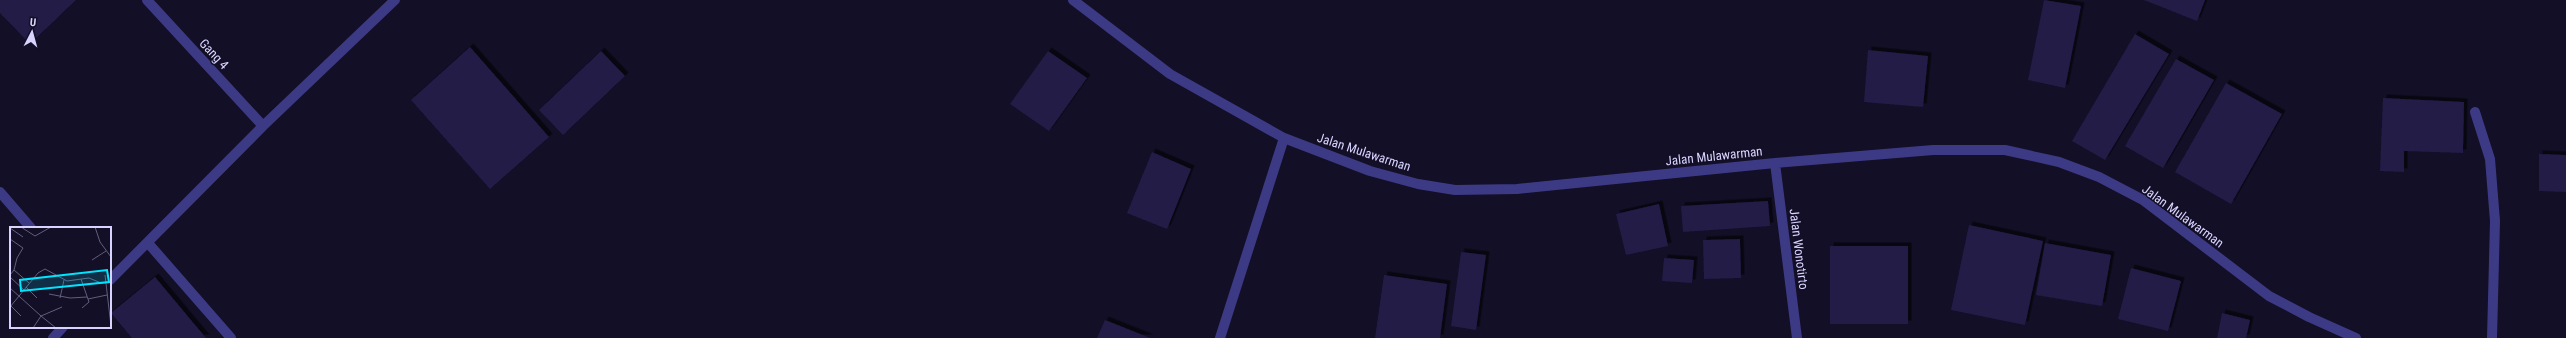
<svg xmlns="http://www.w3.org/2000/svg" width="2566" height="338" viewBox="0 0 2566 338" font-family="'Roboto Condensed',sans-serif">
	<style>
		.building { fill: #241b47; filter: url(#shadow) }
		.lines { fill: none; stroke-linecap: round; stroke-linejoin: round }
		.street { stroke: #3d3a85; stroke-width: 10 }
		.labels { text-anchor: middle; dominant-baseline: central; stroke-width: 3; stroke-linejoin: round; paint-order: stroke }
		.street-label { font-size: 13px; fill: #d9d4ff; stroke: #130f26 }
		.inset-road { fill: none; stroke: #625e7d; stroke-width: 1 }
		.view { fill: #00e5ff; fill-opacity: 0.15; stroke: #00e5ff; stroke-width: 2 }
		.inset-edge { fill: none; stroke: #d9d4ff; stroke-width: 2 }
	</style>
	<defs>
		<filter id="shadow"><feDropShadow dx="3.5" dy="-3.5" stdDeviation="0" flood-color="#0009"/></filter>
	</defs>
	<rect width="100%" height="100%" fill="#130f26"/>
	<!-- building -->
	<path class="building" d="M0 0H76L30 44 0 13Z
		M2044 0 2081 6 2065 88 2028 80Z
		M2144 0H2205L2197 21Z
		M2135 34 2169 54 2105 160 2072 141Z
		M470 47 549 137 490 189 411 100Z
		M1868 50 1928 56 1923 107 1864 102Z
		M601 51 625 76 563 135 539 110Z
		M1048 51 1087 78 1049 131 1010 104Z
		M2176 59 2214 80 2163 168 2125 146Z
		M2226 83 2282 114 2231 204 2175 172Z
		M2383 98 2464 102 2463 153 2404 151V172L2380 171Z
		M1152 152 1191 169 1167 229 1127 213Z
		M2539 154 2566 155V192L2539 191Z
		M1768 201 1770 226 1683 232 1681 206Z
		M1659 204 1668 246 1626 255 1616 214Z
		M1969 225 2043 241 2025 325 1951 310Z
		M1740 239 1741 278 1704 279 1703 240Z
		M2045 243 2111 255 2102 306 2036 295Z
		M1830 246H1908V324H1830Z
		M1461 252 1486 255 1476 330 1451 326Z
		M1664 258 1694 260 1692 283 1662 281Z
		M2131 268 2181 281 2168 331 2118 319Z
		M1384 275 1447 284 1440 338H1375Z
		M155 277 206 338H132L111 313Z
		M2222 313 2250 320 2246 338H2217Z
		M1105 320 1150 338H1097Z"/>
	<g class="lines">
		<!-- street -->
		<path class="street" d="M147 0 263 126
			M1073 0 1170 74 1284 138 1370 171 1418 184 1455 190 1517 189 1775 163 1933 150H2005L2059 162 2099 177 2143 200 2269 296 2309 317 2356 338
			M2475 112 2490 159 2495 221 2492 338
			M1775 163 1797 338
			M0 192 31 228
			M148 243 231 338
			M110 280 263 126 395 0
			M53 338 63 327
			M1220 338 1284 138"/>
	</g>
	<g class="labels">
		<!-- street labels -->
		<g class="street-label">
			<text transform="translate(214 54) rotate(47)">Gang 4</text>
			<text transform="translate(1364 152) rotate(18)">Jalan Mulawarman</text>
			<text transform="translate(1714 156) rotate(-6)">Jalan Mulawarman</text>
			<text transform="translate(2183 216) rotate(36)">Jalan Mulawarman</text>
			<text transform="translate(1799 249) rotate(83)">Jalan Wonotirto</text>
		</g>
	</g>
	<!-- overview -->
	<g transform="translate(10 227)">
		<rect width="101" height="101" fill="#130f26"/>
		<path class="inset-road" d="M11 0 25 9 41 0M85 0 90 15 101 30M0 1 13 10M0 12 13 21 7 31 4 43M82 33 96 24M0 48 4 43 19 56M95 48 101 99M0 50 14 63M71 52 79 75 72 81M16 60 27 71M0 61 31 89 52 80M39 67 60 71 77 70M50 71 54 53M78 72 97 68M1 79 11 89M0 80 28 46 35 42 57 54 79 51 91 56 101 55M23 101 31 89 46 101"/>
		<path class="view" d="M97 43 99 55 11 64 10 53Z"/>
		<rect width="101" height="101" class="inset-edge"/>
	</g>
	<!-- north arrow -->
	<g transform="translate(32 32) rotate(6)" stroke="#130f26" stroke-width="3" paint-order="stroke">
	<path d="M0-3L7 15L0 10L-7 15Z" fill="#d9d4ff"/>
	<text y="-6" font-size="11" font-weight="bold" text-anchor="middle" fill="#d9d4ff">U</text>
	</g>
</svg>
